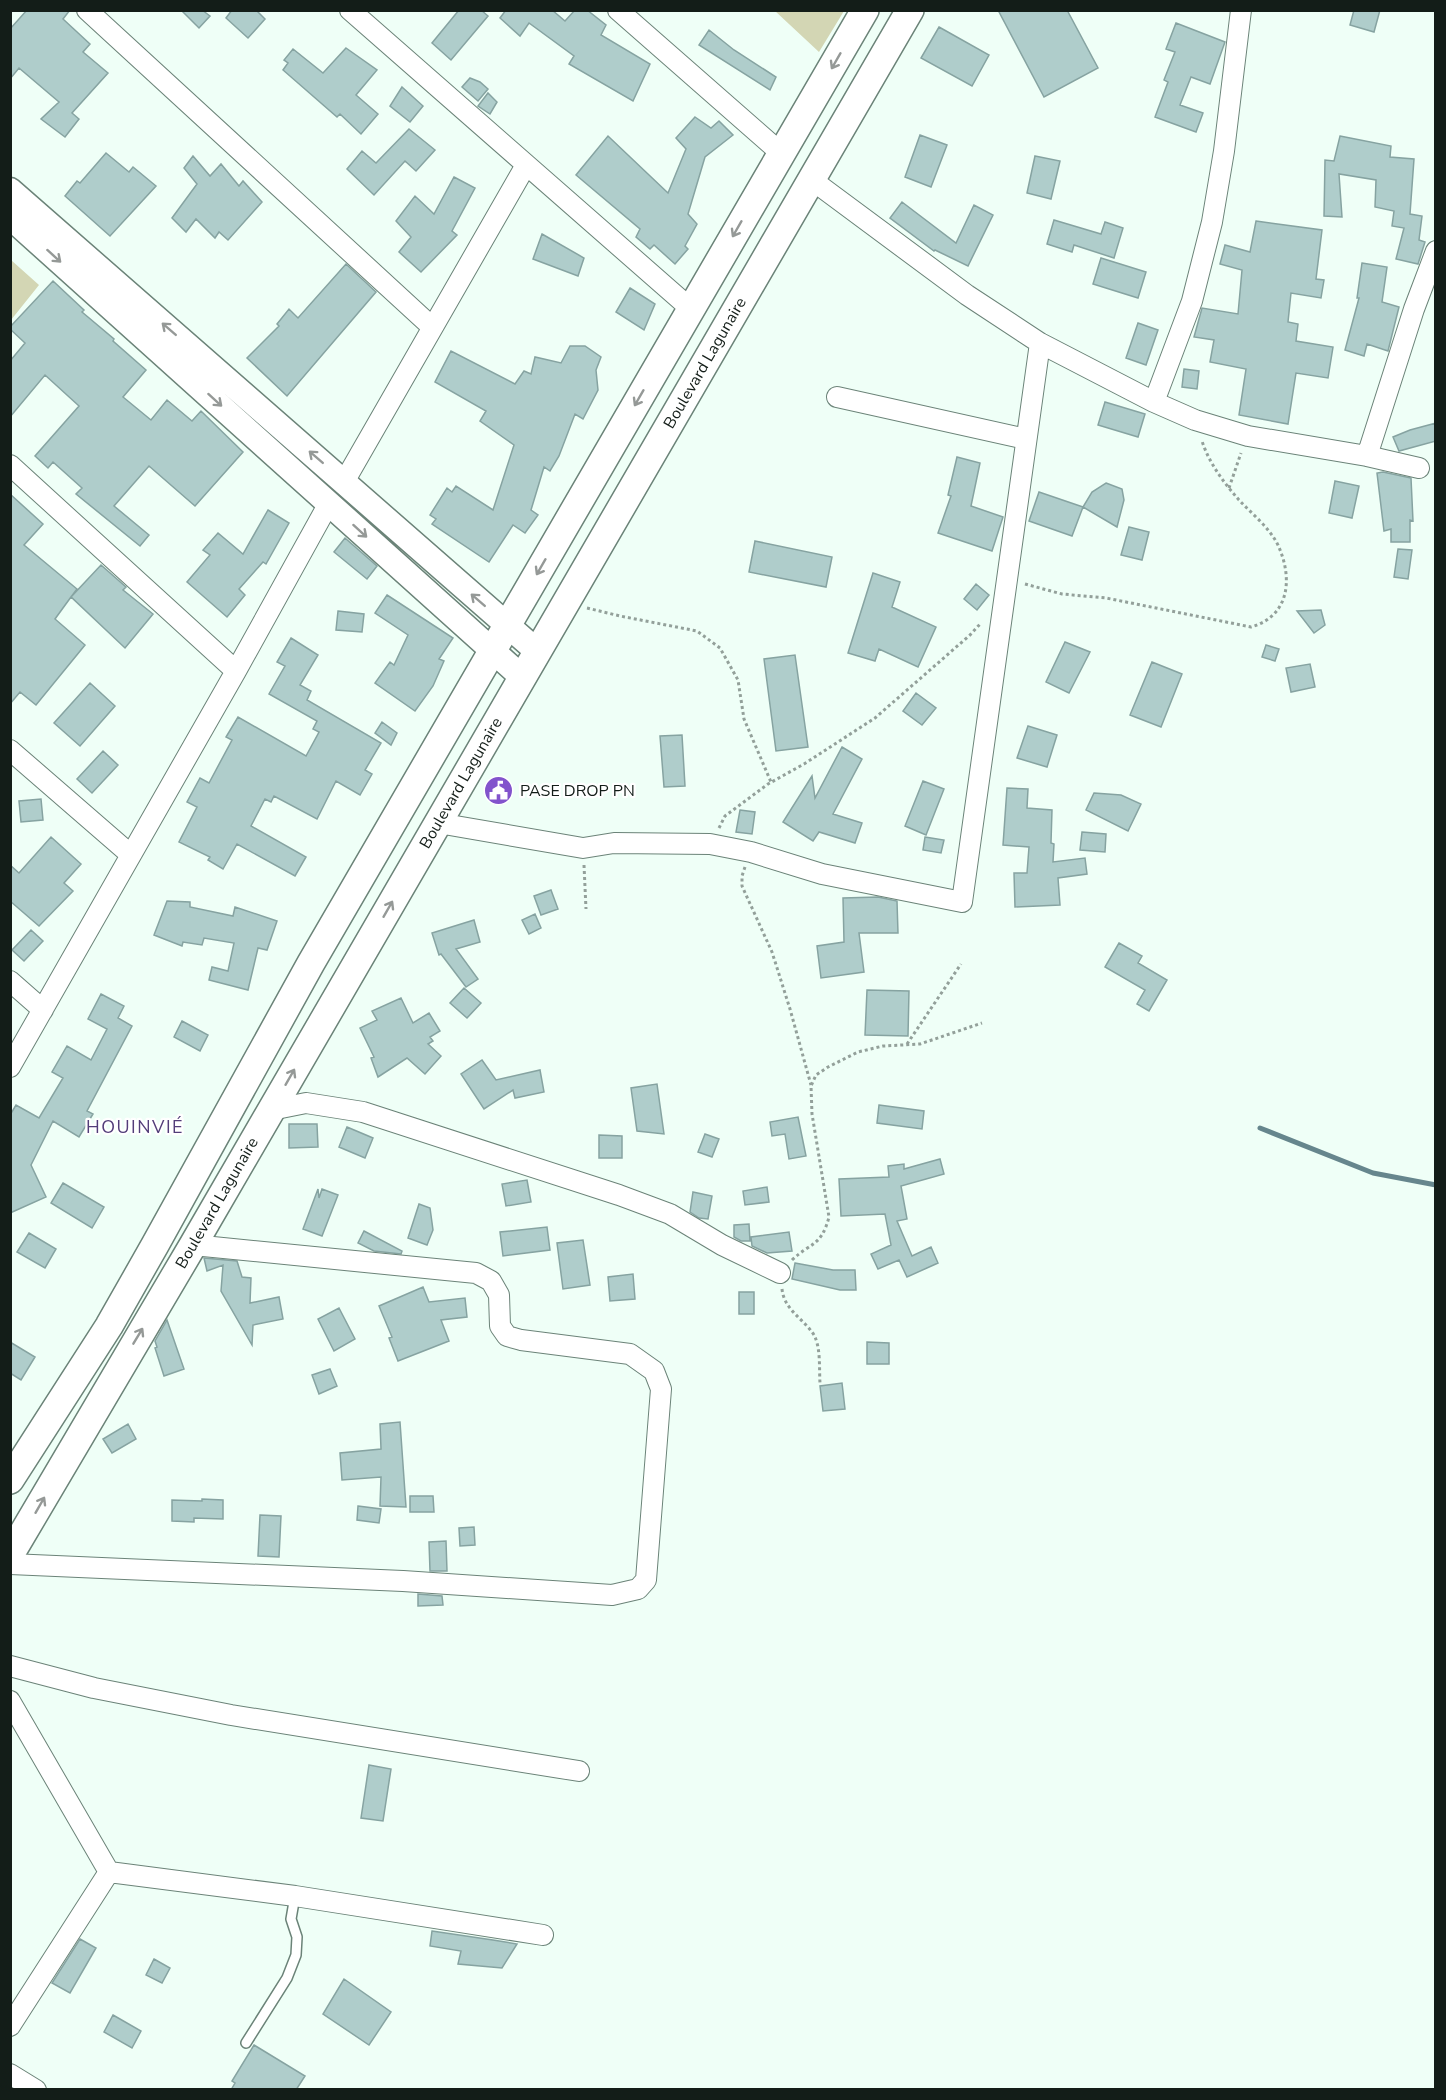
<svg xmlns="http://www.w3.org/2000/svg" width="1446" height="2100" viewBox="0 0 1446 2100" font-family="'Nunito Sans',sans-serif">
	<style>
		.green { fill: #d3d6b4 }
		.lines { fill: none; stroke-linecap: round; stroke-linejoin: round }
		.stream { stroke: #66868d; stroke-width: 5 }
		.building { fill: #afcdcb; stroke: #86a3a1; stroke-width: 1.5 }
		.service-casing { stroke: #6b8378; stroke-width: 12 }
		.minor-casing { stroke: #6b8378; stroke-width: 22 }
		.tertiary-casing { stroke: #6b8378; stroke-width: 27 }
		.secondary-casing { stroke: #6b8378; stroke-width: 30 }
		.path { stroke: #93a09a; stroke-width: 3; stroke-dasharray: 3 3; stroke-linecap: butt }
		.service { stroke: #fff; stroke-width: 9 }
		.minor { stroke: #fff; stroke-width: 20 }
		.tertiary { stroke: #fff; stroke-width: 24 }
		.secondary { stroke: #fff; stroke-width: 27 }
		.oneway { stroke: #959997 }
		.labels { text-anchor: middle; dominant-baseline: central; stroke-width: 4.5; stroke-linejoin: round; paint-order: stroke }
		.street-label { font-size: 16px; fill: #131d18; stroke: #fff }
		.poi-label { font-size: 16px; fill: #131d18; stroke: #fff; text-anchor: start }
		.neighbourhood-label { font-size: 18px; letter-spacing: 1.5px; fill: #523d79; stroke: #fff }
	</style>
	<rect width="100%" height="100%" fill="#effff7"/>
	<!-- green -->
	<path class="green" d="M775 11H844L819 52Z
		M11 260 39 285 11 320Z"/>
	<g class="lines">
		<!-- stream -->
		<path class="stream" d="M1260 1128 1373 1173 1436 1185"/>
	</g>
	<!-- building -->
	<path class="building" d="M27 10H70L63 19 90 44 83 52 108 73 72 113 79 119 65 137 41 119 59 102 19 68 10 79V29Z
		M181 10H202L210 16 199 28Z
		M232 10H256L265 19 248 38 226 18Z
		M459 10H481L488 16 451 60 432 43Z
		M506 10H552L565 21 575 10H587L606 25 601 35 650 64 633 101 569 64 574 56 529 23 520 36 500 18Z
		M998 10H1067L1098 68 1044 97Z
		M1354 10H1380L1374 32 1350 25Z
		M1176 23 1225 42 1210 84 1191 77 1180 105 1203 113 1196 132 1155 117 1168 82 1164 80 1175 52 1166 49Z
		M939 27 989 55 972 86 921 58Z
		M709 30 734 50 776 77 770 90 699 45Z
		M346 48 377 70 356 95 378 114 361 134 340 114 337 117 283 70 288 63 284 60 293 49 323 73Z
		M470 78 480 82 488 89 478 101 462 87Z
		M402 87 423 106 410 122 390 106Z
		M488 93 497 102 490 114 478 106Z
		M695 117 711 128 719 121 733 135 705 157 688 214 697 224 685 246 688 249 675 264 654 245 650 249 636 237 640 229 576 175 608 136 668 193 686 149 676 138Z
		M409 129 435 150 416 171 405 161 374 195 347 169 362 151 376 163Z
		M920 135 947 145 931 187 905 177Z
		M1340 136 1391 146 1390 157 1414 159 1410 214 1422 216 1419 240 1425 242 1418 264 1396 259 1404 228 1392 226 1394 211 1375 207 1376 180 1339 174 1342 217 1324 216 1325 160 1334 161Z
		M106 153 129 172 133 167 156 186 110 236 65 196 77 181 80 183Z
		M193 156 210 176 221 164 239 186 243 181 262 202 228 240 219 232 215 238 196 219 186 232 172 218 197 184 184 168Z
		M1035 156 1060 161 1051 199 1027 193Z
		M454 177 475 188 452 231 457 235 421 272 399 252 411 237 396 221 415 196 434 214Z
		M902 202 956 243 974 205 993 215 968 266 935 250 934 251 890 218Z
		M1054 220 1101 234 1105 222 1123 228 1114 258 1074 245 1072 252 1047 244Z
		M1256 221 1322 230 1316 279 1324 280 1321 298 1291 293 1288 322 1298 324 1296 341 1333 347 1328 378 1296 373 1288 424 1239 415 1246 369 1210 362 1214 340 1194 337 1202 308 1238 314 1242 270 1220 264 1225 245 1250 252Z
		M542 234 584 258 578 276 533 259Z
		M1101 258 1146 272 1138 298 1093 284Z
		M1362 263 1387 267 1382 302 1399 307 1388 351 1367 344 1364 356 1345 350 1359 298H1357Z
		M346 264 376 292 287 396 247 358 279 326 277 324 289 309 298 318Z
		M53 281 84 310 82 312 114 339 113 341 146 370 123 397 151 420 167 400 192 421 201 411 243 452 195 506 149 466 114 506 149 535 140 546 76 494 82 488 53 462 48 468 35 456 79 406 45 375 10 417V361L25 343 10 329V327Z
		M630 288 655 304 644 330 616 312Z
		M1138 323 1158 330 1146 365 1126 358Z
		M570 346H585L601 357 596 370 598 390 583 419 575 414 559 456 550 471 544 467 531 510 538 515 525 533 513 525 489 562 432 524 436 519 430 515 447 488 452 492 456 486 493 510 514 445 480 421 486 411 435 382 451 351 515 384 524 371 531 374 535 357 561 363Z
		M1184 369 1199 371 1197 389 1182 387Z
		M1105 402 1145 414 1138 437 1098 425Z
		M1436 423V441L1399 451 1393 437 1410 430Z
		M957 457 980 463 971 506 1003 517 992 551 938 533 951 496 948 495Z
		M1383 472 1411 478 1413 521 1410 520V542H1391V529L1384 531 1377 473Z
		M1335 481 1359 486 1352 518 1329 513Z
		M1106 483 1122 489 1124 500 1117 527 1083 507 1092 492Z
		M1039 492 1083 507 1072 536 1029 521Z
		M10 494 43 524 24 545 77 589 71 597 101 565 126 587 123 590 153 614 125 648 71 597 55 619 85 645 36 705 20 692 10 704Z
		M268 510 289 523 266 564 263 562 239 589 245 595 227 617 187 582 210 555 203 550 218 533 243 554Z
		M1129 527 1149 532 1142 560 1121 555Z
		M345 538 377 566 367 579 334 552Z
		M755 541 832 557 826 587 749 572Z
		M1398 549 1412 550 1408 579 1394 577Z
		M873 573 900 582 892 607 936 627 918 667 879 649 875 661 848 653Z
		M976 584 989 595 977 610 964 599Z
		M387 595 453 638 439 659 444 661 433 686 415 711 375 683 390 662 394 665 408 635 375 613Z
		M1321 610 1325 625 1314 633 1297 611Z
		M338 611 364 614 362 632 336 630Z
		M291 638 318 655 300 685 311 691 307 700 381 743 365 770 372 774 360 795 336 781 317 819 274 796 271 802 265 799 251 826 306 857 295 876 237 844 223 869 208 860 210 857 179 842 197 807 187 802 200 778 209 783 232 740 226 737 238 717 306 756 319 732 313 729 317 721 269 694 285 666 277 662Z
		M1065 642 1090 652 1069 693 1046 682Z
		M1266 645 1279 649 1275 661 1262 657Z
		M795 655 808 747 776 751 764 659Z
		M1152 662 1182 674 1161 727 1130 715Z
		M1310 664 1315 687 1291 692 1286 668Z
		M90 683 115 706 80 746 54 723Z
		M916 693 936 708 922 725 903 711Z
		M382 722 397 733 391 745 375 733Z
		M1028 726 1057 735 1047 767 1017 758Z
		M682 735 685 786 664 787 660 736Z
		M842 747 862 759 833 814 862 823 855 843 819 832 813 841 783 822 812 776 815 798Z
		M103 751 118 765 92 793 77 779Z
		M923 781 944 789 926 835 905 826Z
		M1007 788 1028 789 1027 808 1052 810 1051 843 1054 844 1053 862 1085 858 1087 874 1058 878 1060 905 1015 907 1014 873H1027L1029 847 1003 845Z
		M1094 793 1121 795 1141 804 1128 831 1086 810Z
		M41 799 43 820 21 822 19 801Z
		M740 810 755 812 752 834 736 832Z
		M1082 832 1106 834 1105 852 1080 850Z
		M51 837 81 864 64 883 73 891 39 926 10 901V865L19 873Z
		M925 837 944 840 941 853 923 850Z
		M551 890 558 909 541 915 534 896Z
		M878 897 897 901 898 933H859L864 972 821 978 817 946 844 942 843 898Z
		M167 901 190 902V907L233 916 235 907 277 921 267 950 258 948 248 990 209 980 212 967 228 971 234 943 204 938 202 945 183 942 182 946 154 935Z
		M535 914 541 928 529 934 522 920Z
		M474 920 480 942 456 949 478 979 466 987 441 954 439 955 432 933Z
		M31 930 43 941 24 961 12 950Z
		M1119 943 1142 956 1138 963 1167 980 1149 1011 1137 1004 1145 990 1105 967Z
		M464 988 481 1003 467 1018 450 1003Z
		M867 990 909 991 908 1036 865 1035Z
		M101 994 124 1006 118 1018 132 1026 87 1111 93 1114 79 1137 53 1121 31 1165 46 1197 10 1213V1115L16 1105 39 1118 63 1078 52 1072 67 1046 91 1060 107 1029 88 1019Z
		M401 998 413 1023 429 1013 440 1031 430 1037 433 1041 428 1044 441 1056 425 1074 407 1058 378 1077 371 1058 374 1057 360 1028 377 1020 372 1011Z
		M182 1021 208 1035 200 1051 174 1037Z
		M482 1060 496 1080 540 1070 544 1092 515 1098 513 1090 484 1109 461 1074Z
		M657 1084 664 1134 637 1131 631 1088Z
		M879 1105 924 1111 922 1129 877 1123Z
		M798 1117 806 1156 789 1159 785 1134 772 1136 770 1122Z
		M289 1124H317L318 1147 289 1148Z
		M347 1127 373 1138 365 1158 339 1147Z
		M705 1134 719 1139 712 1157 698 1152Z
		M599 1135 622 1136V1158H599Z
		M940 1159 944 1174 901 1186 907 1219 897 1221 912 1256 931 1247 938 1263 907 1277 899 1260 878 1269 871 1254 891 1245 885 1214 841 1216 839 1179 889 1177 888 1166 904 1164V1169Z
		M527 1180 531 1202 506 1206 502 1184Z
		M63 1183 104 1207 92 1228 51 1203Z
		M767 1187 769 1202 745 1205 743 1191Z
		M318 1189 319 1198 322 1189 338 1195 322 1236 303 1229Z
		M693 1192 712 1196 708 1219 699 1218 690 1212Z
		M419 1204 430 1208 433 1230 427 1245 408 1238Z
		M749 1224 750 1241H741L734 1237V1225Z
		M547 1227 550 1250 503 1256 500 1232Z
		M364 1231 402 1251 401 1254 374 1251 358 1243Z
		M789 1232 792 1251 767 1253 752 1246 751 1237Z
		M29 1233 56 1249 45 1268 17 1252Z
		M583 1240 590 1285 563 1289 557 1243Z
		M204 1258 237 1261 242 1277 251 1278 250 1303 279 1297 283 1319 253 1325 252 1345 221 1291 223 1265 207 1271Z
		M795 1263 833 1270H855L856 1290H840L792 1279Z
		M633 1274 635 1299 610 1301 608 1277Z
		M423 1287 429 1302 465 1298 467 1317 441 1320 449 1341 398 1361 389 1338 392 1337 379 1306Z
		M739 1292H754V1314H739Z
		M339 1308 355 1339 334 1351 318 1319Z
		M167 1320 184 1369 164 1376 155 1348 157 1347 155 1341Z
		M10 1342 35 1357 21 1380 10 1373Z
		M867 1342 889 1343V1364H867Z
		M330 1369 337 1386 319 1394 312 1375Z
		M842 1383 845 1409 823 1411 820 1386Z
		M400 1422 406 1507 380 1506 381 1477 342 1480 340 1453 381 1449 380 1424Z
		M128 1424 136 1439 112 1453 103 1439Z
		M410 1496H433L434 1512H410Z
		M202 1499 223 1500V1519L194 1518V1522L172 1521V1500L202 1501Z
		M358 1506 381 1509 379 1523 357 1520Z
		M260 1515 281 1516 279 1557 258 1556Z
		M474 1527 475 1545 460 1546 459 1528Z
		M446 1541 447 1571H430L429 1542Z
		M418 1594 442 1596 443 1605 418 1606Z
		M369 1765 391 1769 383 1821 361 1818Z
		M432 1931 493 1940 517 1944 502 1968 458 1964 461 1951 430 1946Z
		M80 1939 96 1948 70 1993 52 1983Z
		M154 1959 170 1968 162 1983 146 1975Z
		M344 1979 391 2012 369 2045 323 2014Z
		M113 2015 141 2031 132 2048 104 2032Z
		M254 2045 305 2076 296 2090H231L235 2083 232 2081Z"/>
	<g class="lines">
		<defs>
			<path id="service" d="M246 2043 287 1978 296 1955 297 1937 291 1919 295 1896"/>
			<path id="minor" d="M87 10 432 327
				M350 10 691 309
				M618 10 781 153
				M812 180 967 295 1040 343 1154 402 1195 420 1248 436 1367 456 1419 468
				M837 397 1026 439
				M1154 402 1192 301 1212 222 1224 151 1241 10
				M1367 456 1414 309 1436 251
				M10 465 236 671
				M344 482 526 165
				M10 750 131 855
				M438 823 583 848 614 843 710 844 751 852 822 874 962 902 1040 343
				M10 981 43 1010
				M10 1067 236 671 329 503
				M271 1110 306 1103 363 1112 619 1195 670 1214 722 1245 780 1273
				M10 1564 403 1581 612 1595 638 1589 646 1580 661 1389 654 1371 630 1354 521 1340 507 1336 500 1326 499 1295 491 1281 476 1273 193 1245
				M10 1666 94 1688 231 1715 579 1771
				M10 1701 109 1872 10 2026
				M109 1872 295 1896 543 1935
				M10 2074 36 2090"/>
			<path id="tertiary" d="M10 190 538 652
				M10 217 523 678"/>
			<path id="secondary" d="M10 1480 109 1326 155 1245 311 963 865 10
				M10 1555 193 1245 910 10"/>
		</defs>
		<!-- service casing -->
		<use href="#service" class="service-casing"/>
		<!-- minor casing -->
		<use href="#minor" class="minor-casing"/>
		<!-- tertiary casing -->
		<use href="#tertiary" class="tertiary-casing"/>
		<!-- secondary casing -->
		<use href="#secondary" class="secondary-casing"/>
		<!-- path -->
		<path class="path" d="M1229 488 1241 453
			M1025 584 1062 594 1106 598 1251 627C1290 616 1293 578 1278 545 1269 527 1252 514 1239 500 1224 483 1209 463 1202 441
			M587 608 620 616 697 631 720 648 738 680 744 719 771 782
			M719 828 725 816 768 784 804 764 875 718 970 635 981 623
			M584 865 586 909
			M745 867 742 876V886L772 952 790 1009 811 1085
			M907 1044 961 964
			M792 1260C811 1242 821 1247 829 1217L812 1114 811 1086 816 1075 828 1067 858 1052 883 1046 920 1044 982 1023
			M782 1289C784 1310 804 1319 814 1335 821 1348 819 1369 820 1383"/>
		<!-- service -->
		<use href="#service" class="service"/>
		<!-- minor -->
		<use href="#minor" class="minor"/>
		<!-- tertiary -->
		<use href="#tertiary" class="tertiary"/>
		<!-- secondary -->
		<use href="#secondary" class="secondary"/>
	</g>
	<!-- one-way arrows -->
	<defs><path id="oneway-shaft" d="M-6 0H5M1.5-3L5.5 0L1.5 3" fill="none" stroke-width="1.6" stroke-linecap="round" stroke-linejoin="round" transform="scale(1.5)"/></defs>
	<g class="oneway">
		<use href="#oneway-shaft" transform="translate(836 61) rotate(120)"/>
		<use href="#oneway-shaft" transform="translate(737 229) rotate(120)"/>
		<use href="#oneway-shaft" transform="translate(54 256) rotate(42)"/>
		<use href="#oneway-shaft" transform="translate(169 329) rotate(-139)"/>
		<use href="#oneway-shaft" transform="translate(639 398) rotate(120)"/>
		<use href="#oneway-shaft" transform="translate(215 400) rotate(42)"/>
		<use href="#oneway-shaft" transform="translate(316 457) rotate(-139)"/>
		<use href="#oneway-shaft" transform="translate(360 531) rotate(42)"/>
		<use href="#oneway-shaft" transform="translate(541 567) rotate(120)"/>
		<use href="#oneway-shaft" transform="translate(478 600) rotate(-139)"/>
		<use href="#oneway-shaft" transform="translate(388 909) rotate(-60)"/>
		<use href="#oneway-shaft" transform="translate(290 1077) rotate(-60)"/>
		<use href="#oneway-shaft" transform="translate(138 1336) rotate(-59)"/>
		<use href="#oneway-shaft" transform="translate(40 1505) rotate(-60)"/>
	</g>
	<!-- icons -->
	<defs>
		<symbol id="civic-disc" viewBox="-11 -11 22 22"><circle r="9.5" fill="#8253cc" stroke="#fff"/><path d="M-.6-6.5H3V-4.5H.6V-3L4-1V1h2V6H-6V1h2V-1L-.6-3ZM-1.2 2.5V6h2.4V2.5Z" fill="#fff"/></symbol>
	</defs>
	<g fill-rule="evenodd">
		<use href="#civic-disc" x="482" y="774" width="33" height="33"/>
	</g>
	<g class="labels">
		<!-- street labels -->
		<g class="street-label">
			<text transform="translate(705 363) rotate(-60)">Boulevard Lagunaire</text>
			<text transform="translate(461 783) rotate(-60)">Boulevard Lagunaire</text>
			<text transform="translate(217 1203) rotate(-60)">Boulevard Lagunaire</text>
		</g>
		<!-- poi labels -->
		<g class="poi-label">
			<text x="520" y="791">PASE DROP PN</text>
		</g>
		<!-- neighbourhood labels -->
		<g class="neighbourhood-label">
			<text x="135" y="1127">HOUINVIÉ</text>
		</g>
	</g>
	<!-- border -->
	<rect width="1446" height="2100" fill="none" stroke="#131d18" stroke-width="24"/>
</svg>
